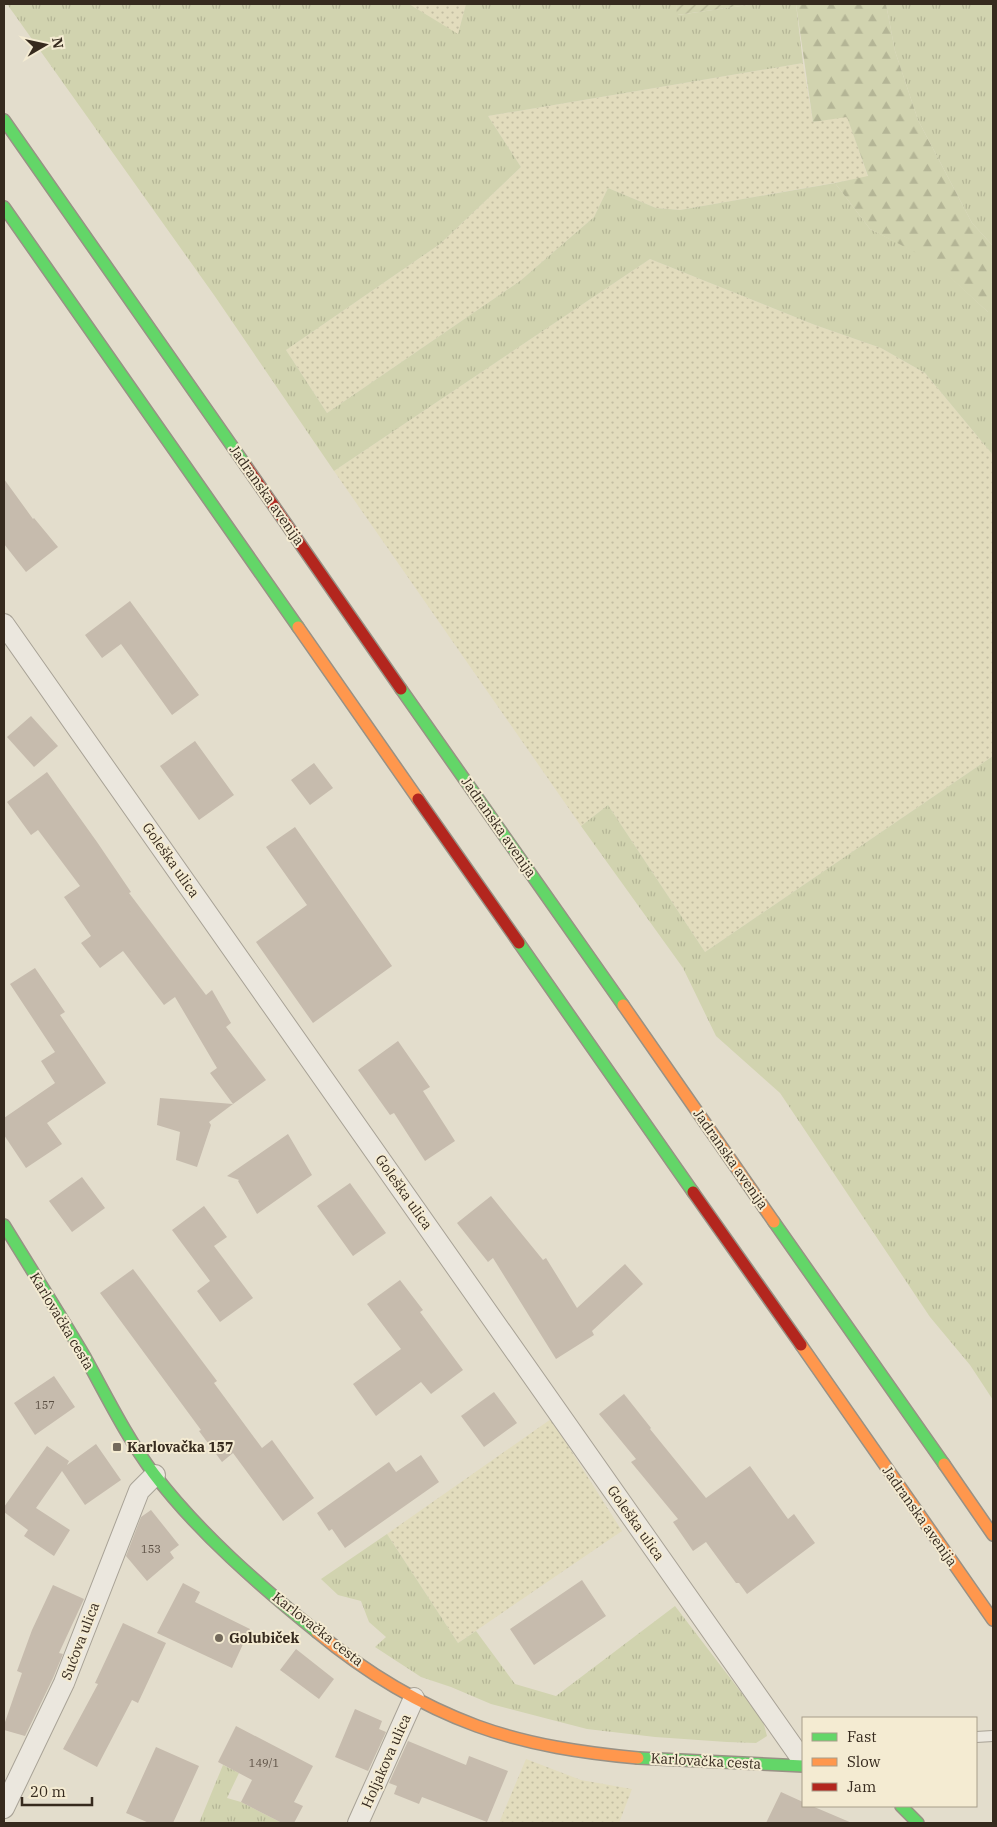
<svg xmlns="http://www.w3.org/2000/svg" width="997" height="1827" viewBox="0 0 997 1827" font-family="'IBM Plex Serif',serif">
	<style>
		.farmland { fill: url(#farmland-dots) }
		.grass { fill: url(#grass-tufts) }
		.forest { fill: url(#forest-firs) }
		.garden { fill: url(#garden-furrows) }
		.building { fill: #c6bbad }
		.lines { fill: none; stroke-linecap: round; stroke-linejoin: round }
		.lane-casing { stroke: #a8a296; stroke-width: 12 }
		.street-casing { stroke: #a8a296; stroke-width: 22 }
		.fast-casing { stroke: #989185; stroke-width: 14 }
		.slow-casing { stroke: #989185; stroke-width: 14 }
		.jam-casing { stroke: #989185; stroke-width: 14 }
		.lane { stroke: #ebe7de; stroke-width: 10 }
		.street { stroke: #ebe7de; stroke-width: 20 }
		.fast { stroke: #63d668; stroke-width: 11 }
		.slow { stroke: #ff974d; stroke-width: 11 }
		.jam { stroke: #b3261e; stroke-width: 11 }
		.poi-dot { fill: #73695b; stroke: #f4ebd2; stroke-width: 2 }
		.labels { text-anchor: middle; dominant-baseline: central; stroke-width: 4; stroke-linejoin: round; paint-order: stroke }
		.number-label { font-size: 11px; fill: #5a4e42 }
		.street-label { font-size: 14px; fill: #362a1e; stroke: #f4ebd2 }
		.poi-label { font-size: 14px; font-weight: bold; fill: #362a1e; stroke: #f4ebd2; text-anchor: start }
	</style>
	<defs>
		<pattern id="farmland-dots" width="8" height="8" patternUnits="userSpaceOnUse" patternTransform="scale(1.25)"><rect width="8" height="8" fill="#e2dcbd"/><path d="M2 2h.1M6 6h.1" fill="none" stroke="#c2bda2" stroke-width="1.8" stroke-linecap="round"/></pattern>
		<pattern id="grass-tufts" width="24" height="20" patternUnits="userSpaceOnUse" patternTransform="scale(1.25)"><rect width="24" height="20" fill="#d1d3af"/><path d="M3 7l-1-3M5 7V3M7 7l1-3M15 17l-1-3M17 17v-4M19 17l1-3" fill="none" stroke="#b4b596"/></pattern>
		<pattern id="forest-firs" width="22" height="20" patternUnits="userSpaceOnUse" patternTransform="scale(1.25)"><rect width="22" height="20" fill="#d1d3af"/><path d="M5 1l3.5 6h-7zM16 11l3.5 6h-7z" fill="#b4b596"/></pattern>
		<pattern id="garden-furrows" width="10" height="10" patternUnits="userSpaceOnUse" patternTransform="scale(1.25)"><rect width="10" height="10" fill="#d1d3af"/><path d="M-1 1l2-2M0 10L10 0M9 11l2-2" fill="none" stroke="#b4b596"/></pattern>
	</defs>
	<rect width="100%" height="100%" fill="#e3ddcc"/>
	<!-- farmland -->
	<path class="farmland" d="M409 4H466L458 35Z
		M803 63 813 122 847 116 868 177 680 210 656 208 608 188 594 217 520 281 327 413 286 350 440 244 521 167 488 116Z
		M650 259 815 325 881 348 925 373 993 455V756L705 952 608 805 581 826 334 471Z
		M551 1419 622 1531 458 1643 387 1534Z
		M526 1759 581 1780 632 1789 619 1823H499Z"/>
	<!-- grass -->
	<path class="grass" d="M7 4H409L458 34 466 4H676L678 15 755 4H796L803 63 488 116 521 167 440 244 286 350 327 413 520 281 594 217 608 188 656 208 680 210 835 183 870 229 932 260 988 312H993V455L925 373 881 348 815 325 650 259 334 471 214 295Z
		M886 4H993V246L972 223 918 120 895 51Z
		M993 756V1400L970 1365 930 1317 780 1093 716 1036 683 968 581 826 608 805 705 952Z
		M387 1534 458 1643 476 1631 515 1684 556 1696 675 1606 763 1721 767 1736 756 1743 727 1742 655 1737 587 1729 491 1704 451 1687 421 1677 375 1647 386 1637 369 1622 361 1601 338 1595 321 1579Z
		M223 1765 239 1773 227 1798 241 1802 282 1823H199Z"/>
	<!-- forest -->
	<path class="forest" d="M796 4H886L895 51 918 120 972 223 993 246V312H988L932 261 870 229 835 183 868 176 847 117 813 122Z"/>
	<!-- garden -->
	<path class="garden" d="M676 4H755L677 15Z"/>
	<!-- building -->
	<path class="building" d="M4 479 33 519 34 518 58 547 26 572 4 544Z
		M130 601 199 695 172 715 121 644 102 658 85 635Z
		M31 716 58 746 34 767 7 737Z
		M195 741 234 795 199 820 160 766Z
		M314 763 333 788 310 805 291 780Z
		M47 772 97 842 131 892 129 893 206 995 212 990 231 1023 226 1027 266 1080 233 1104 210 1073 217 1068 175 997 164 1005 123 951 100 968 81 943 91 936 64 897 80 886 38 830 31 835 7 802Z
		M295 827 392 966 313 1023 256 942 307 905 266 847Z
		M35 968 65 1012 60 1015 106 1083 47 1123 62 1144 26 1168 4 1135V1118L55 1083 41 1061 55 1052 10 984Z
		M398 1041 430 1087 423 1091 455 1141 425 1161 394 1113 390 1115 358 1070Z
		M160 1098 233 1104 209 1122 211 1125 197 1167 176 1160 180 1132 157 1125Z
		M288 1134 312 1175 257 1214 238 1181 239 1180 227 1176Z
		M82 1177 105 1208 72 1232 49 1201Z
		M350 1183 386 1233 353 1256 317 1206Z
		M491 1196 543 1260 546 1258 577 1308 625 1264 643 1284 592 1331 594 1335 556 1359 493 1258 488 1262 457 1223Z
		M204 1206 227 1237 214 1246 253 1298 220 1322 197 1291 210 1281 172 1230Z
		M133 1269 217 1381 214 1383 262 1448 272 1440 314 1498 283 1521 233 1453 222 1462 199 1431 201 1430 100 1293Z
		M400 1280 423 1310 420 1312 463 1370 431 1394 421 1382 376 1416 353 1384 401 1349 367 1304Z
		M54 1376 75 1407 35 1435 14 1403Z
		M494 1392 517 1423 484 1447 461 1416Z
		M624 1394 651 1428 650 1429 706 1498 750 1466 788 1519 794 1514 815 1543 747 1594 739 1583H736L706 1542 693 1551 673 1522 678 1519 631 1462 636 1459 599 1414Z
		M96 1444 121 1480 85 1505 62 1471 36 1508 70 1530 54 1556 24 1536 28 1530 4 1512V1507L47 1446 69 1461 67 1465Z
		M421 1455 439 1482 345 1548 332 1529 329 1531 317 1513 389 1462 396 1472Z
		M151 1510 179 1545 170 1552 174 1558 147 1581 126 1556 141 1517Z
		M582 1580 606 1616 534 1665 510 1629Z
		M183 1583 200 1592 195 1602 250 1629 232 1668 157 1633Z
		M53 1585 84 1599 59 1653 63 1654 53 1678 25 1736 4 1730V1725L22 1673 17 1671 32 1630Z
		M123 1623 166 1643 138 1703 132 1700 97 1767 63 1749 98 1684 95 1683Z
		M296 1649 334 1679 319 1699 280 1670Z
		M355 1709 382 1721 379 1729 386 1732 368 1771 335 1757Z
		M236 1726 313 1766 294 1802 303 1806 294 1823H282L241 1802 252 1780 218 1762Z
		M408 1741 466 1765 469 1756 508 1771 487 1822 422 1797 419 1804 394 1794 397 1786 389 1783Z
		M156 1747 199 1766 173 1823H149L126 1813Z
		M781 1792 803 1802V1806H812L852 1823H766Z"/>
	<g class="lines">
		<defs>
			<path id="lane" d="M976 1737 993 1736"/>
			<path id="street" d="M4 624 803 1761
				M4 1808 64 1683 139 1491 155 1475
				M358 1823 414 1698"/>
			<path id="fast" d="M4 120 246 466
				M4 207 298 627
				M401 689 623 1005
				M519 943 693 1192
				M774 1222 944 1464
				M4 1225C31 1269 59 1313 85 1357 107 1397 127 1438 154 1474 198 1532 260 1586 317 1632
				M638 1758 803 1766
				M901 1806 918 1823"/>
			<path id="slow" d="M298 627 418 799
				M623 1005 774 1222
				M801 1345 993 1620
				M944 1464 993 1535
				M317 1632C364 1671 420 1705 477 1726 529 1745 584 1753 638 1758"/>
			<path id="jam" d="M246 466 401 689
				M418 799 519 943
				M693 1192 801 1345"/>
		</defs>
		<!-- lane casing -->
		<use href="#lane" class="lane-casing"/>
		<!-- street casing -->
		<use href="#street" class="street-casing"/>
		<!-- fast casing -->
		<use href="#fast" class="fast-casing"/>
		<!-- slow casing -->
		<use href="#slow" class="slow-casing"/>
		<!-- jam casing -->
		<use href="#jam" class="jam-casing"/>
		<!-- lane -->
		<use href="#lane" class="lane"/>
		<!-- street -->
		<use href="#street" class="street"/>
		<!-- fast -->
		<use href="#fast" class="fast"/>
		<!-- slow -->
		<use href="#slow" class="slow"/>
		<!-- jam -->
		<use href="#jam" class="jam"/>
	</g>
	<!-- markers -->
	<g class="poi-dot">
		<rect x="112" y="1442" width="10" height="10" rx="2.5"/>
		<circle cx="219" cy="1638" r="5"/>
	</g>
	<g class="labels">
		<!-- number labels -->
		<g class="number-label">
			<text x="45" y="1405">157</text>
			<text x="151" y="1549">153</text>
			<text x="264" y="1763">149/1</text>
		</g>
		<!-- street labels -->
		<g class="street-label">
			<text transform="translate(267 495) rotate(55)">Jadranska avenija</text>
			<text transform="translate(499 827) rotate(55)">Jadranska avenija</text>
			<text transform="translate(171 860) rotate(55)">Goleška ulica</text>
			<text transform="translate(731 1159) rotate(55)">Jadranska avenija</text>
			<text transform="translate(404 1192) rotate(55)">Goleška ulica</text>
			<text transform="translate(62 1321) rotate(59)">Karlovačka cesta</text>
			<text transform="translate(920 1516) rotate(55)">Jadranska avenija</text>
			<text transform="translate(636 1523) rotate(55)">Goleška ulica</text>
			<text transform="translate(318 1629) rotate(38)">Karlovačka cesta</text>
			<text transform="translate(80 1641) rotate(-69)">Sućova ulica</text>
			<text transform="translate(386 1761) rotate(-66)">Holjakova ulica</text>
			<text transform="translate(706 1761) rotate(3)">Karlovačka cesta</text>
		</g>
		<!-- poi labels -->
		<g class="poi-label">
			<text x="127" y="1447">Karlovačka 157</text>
			<text x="229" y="1638">Golubiček</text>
		</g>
	</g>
	<!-- border -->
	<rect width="997" height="1827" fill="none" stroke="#362a1e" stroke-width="10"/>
	<!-- legend -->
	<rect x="802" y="1717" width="175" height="90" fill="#f4ebd2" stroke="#a89e8a"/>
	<rect x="812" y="1733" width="25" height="8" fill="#63d668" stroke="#a89e8a"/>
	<text x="847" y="1742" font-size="15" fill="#362a1e">Fast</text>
	<rect x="812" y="1758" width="25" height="8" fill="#ff974d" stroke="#a89e8a"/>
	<text x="847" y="1767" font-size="15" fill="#362a1e">Slow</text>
	<rect x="812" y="1783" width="25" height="8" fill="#b3261e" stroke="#a89e8a"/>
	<text x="847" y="1792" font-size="15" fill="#362a1e">Jam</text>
	<!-- north arrow -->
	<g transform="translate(45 45) rotate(81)" stroke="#f4ebd2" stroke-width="4" paint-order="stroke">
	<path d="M0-4L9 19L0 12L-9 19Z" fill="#362a1e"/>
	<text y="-8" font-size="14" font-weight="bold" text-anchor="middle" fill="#362a1e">N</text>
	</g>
	<!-- scale -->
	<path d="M22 1797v8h70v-8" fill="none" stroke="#362a1e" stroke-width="2.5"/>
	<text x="30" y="1797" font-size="15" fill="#362a1e" stroke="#f4ebd2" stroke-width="4" paint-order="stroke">20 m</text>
</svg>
